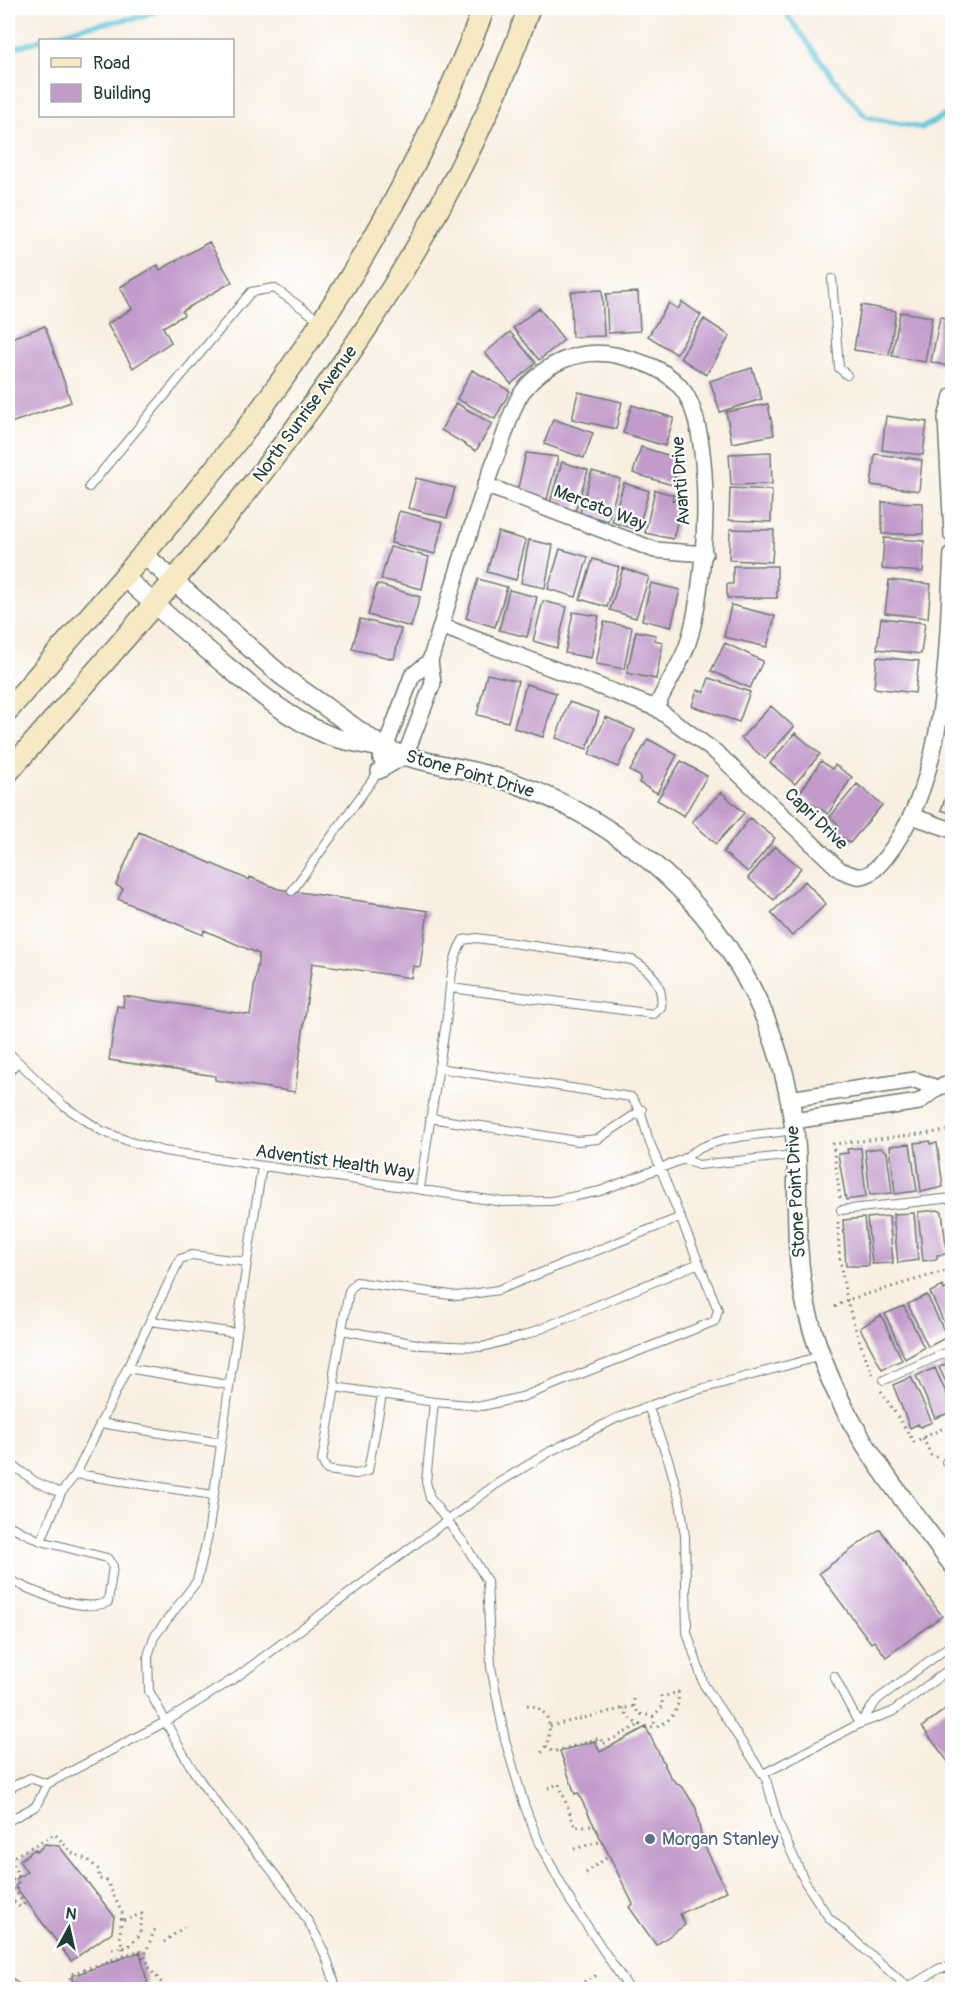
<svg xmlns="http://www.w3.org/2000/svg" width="960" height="1997" viewBox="0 0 960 1997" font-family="Pangolin,sans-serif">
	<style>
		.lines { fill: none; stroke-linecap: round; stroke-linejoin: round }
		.stream { stroke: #5fc7db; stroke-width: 5 }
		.building { fill: #c29bcb }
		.service-casing { stroke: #6b7b71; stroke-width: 10 }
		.minor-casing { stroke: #6b7b71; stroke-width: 18 }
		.tertiary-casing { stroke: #6b7b71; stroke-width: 21 }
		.secondary-casing { stroke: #6b7b71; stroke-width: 24 }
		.path { stroke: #6b7b71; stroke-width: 3; stroke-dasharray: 1.5 4.5; stroke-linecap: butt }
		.service { stroke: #fff; stroke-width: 8 }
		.minor { stroke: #fff; stroke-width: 15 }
		.tertiary { stroke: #fff; stroke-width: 18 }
		.secondary { stroke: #f6e9c3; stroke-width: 21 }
		.service-dot { fill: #5c6f8a; stroke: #fff; stroke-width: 2 }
		.labels { text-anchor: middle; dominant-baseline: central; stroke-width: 4.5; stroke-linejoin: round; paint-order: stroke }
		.street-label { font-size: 18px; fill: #1f3d34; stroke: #fff }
		.service-label { font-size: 18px; fill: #4e5e75; stroke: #fff; text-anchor: start }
	</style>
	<rect width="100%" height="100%" fill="#fff"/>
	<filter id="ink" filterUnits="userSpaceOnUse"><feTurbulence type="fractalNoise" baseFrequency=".0167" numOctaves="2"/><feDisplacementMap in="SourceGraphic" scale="12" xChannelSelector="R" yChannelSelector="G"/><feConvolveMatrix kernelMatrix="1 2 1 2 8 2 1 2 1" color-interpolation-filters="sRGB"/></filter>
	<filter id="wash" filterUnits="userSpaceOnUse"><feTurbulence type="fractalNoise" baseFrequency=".008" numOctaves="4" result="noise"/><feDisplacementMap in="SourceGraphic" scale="24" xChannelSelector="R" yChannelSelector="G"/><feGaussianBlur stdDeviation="1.35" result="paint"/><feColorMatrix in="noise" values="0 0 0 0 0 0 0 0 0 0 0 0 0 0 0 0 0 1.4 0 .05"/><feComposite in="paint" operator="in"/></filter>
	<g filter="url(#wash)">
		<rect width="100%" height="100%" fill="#f9efe1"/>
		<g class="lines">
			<!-- stream -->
			<path class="stream" d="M782 8 831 75 866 117 922 128 952 111
				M8 50 82 27 141 17 164 8"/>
		</g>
		<g id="blocks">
			<!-- building -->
			<path class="building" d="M209 242 232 282 182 311 184 315 163 327 171 342 133 368 107 324 132 309 120 287 158 265 160 270Z
				M602 290 604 336 572 337 571 292Z
				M638 292 640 331 608 333 606 294Z
				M682 302 701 315 676 354 648 336 669 303 678 309Z
				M861 305 896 311 889 355 854 350Z
				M539 308 564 340 539 360 513 328Z
				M900 312 932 317 925 362 892 356Z
				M940 317 952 319V367L931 362Z
				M704 319 730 336 706 375 680 358Z
				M45 326 71 402 8 424V339Z
				M510 332 536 363 511 384 485 353Z
				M752 368 762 399 720 412 710 381Z
				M472 370 510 391 495 419 457 399Z
				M578 392 622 402 616 429 572 419Z
				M456 403 492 424 476 451 441 430Z
				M768 404 774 435 732 443 726 412Z
				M632 405 674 418 665 446 623 433Z
				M886 416 927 422 923 455 882 450Z
				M553 419 593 433 584 458 544 444Z
				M641 447 680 459 672 485 633 473Z
				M771 452 772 484 731 485 729 454Z
				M526 453 558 457 547 499 517 492Z
				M875 454 922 460 919 491 871 485Z
				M562 462 588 470 575 511 550 503Z
				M592 471 620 479 608 521 580 513Z
				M416 478 455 488 447 518 408 508Z
				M624 483 649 491 638 530 612 522Z
				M730 488 772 490 771 522 729 520Z
				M655 490 674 495 672 500 682 502 673 539 645 533Z
				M882 502 923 503V534H882Z
				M399 511 443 522 435 554 391 543Z
				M730 529 774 530 772 562 729 560Z
				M498 532 526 540 516 580 487 572Z
				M884 538 924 541 923 572 882 569Z
				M529 540 553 545 545 588 521 583Z
				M390 547 429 557 422 589 381 579Z
				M560 549 588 557 576 597 548 589Z
				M593 559 619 567 607 607 580 599Z
				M733 566H777V598H727V584H733Z
				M623 568 649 577 636 618 610 610Z
				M478 579 507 587 495 627 466 618Z
				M889 580 931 584 928 618 885 613Z
				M651 583 680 590 671 627 642 620Z
				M377 584 420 597 411 627 368 615Z
				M509 590 537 597 527 637 499 630Z
				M543 601 567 607 557 648 533 641Z
				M731 605 775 616 767 647 724 637Z
				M573 612 599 616 591 658 565 653Z
				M881 618 925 623 921 654 877 649Z
				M360 619 401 629 394 659 352 649Z
				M604 622 632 627 624 669 596 664Z
				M636 631 656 635 654 640 663 642 656 679 627 673Z
				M725 643 763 661 750 688 711 671Z
				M877 657 919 661 915 693 874 688Z
				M487 674 518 681 508 722 477 715Z
				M709 678 750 692 739 722 692 706 697 690 704 692Z
				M526 684 556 693 543 737 514 728Z
				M569 702 599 712 587 749 556 738Z
				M771 706 794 727 765 759 741 738Z
				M606 717 635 730 618 767 589 754Z
				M795 733 820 754 795 784 770 763Z
				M648 739 677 755 657 793 639 783 641 777 630 771Z
				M681 761 707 776 684 816 657 800Z
				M821 761 832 769 835 765 852 777 828 814 799 794Z
				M952 778V814L941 810Z
				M857 784 882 805 850 843 834 831 839 825 830 817Z
				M721 792 744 813 716 844 692 822Z
				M750 818 775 838 748 872 723 852Z
				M139 832 249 880 250 877 278 889 428 911 420 967 413 966 411 978 312 963 295 1092 215 1080V1076L109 1060 117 1006 123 1007 124 996 250 1015 259 954 204 930 203 935 118 899 123 889 116 885Z
				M775 846 801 868 774 900 748 878Z
				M805 881 826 904 792 936 771 913Z
				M930 1141V1144L937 1143 943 1187 921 1192 915 1143Z
				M910 1144 917 1191 895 1194 890 1146Z
				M861 1148 866 1197 846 1200 838 1154 848 1153 847 1149Z
				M881 1148 887 1152 892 1193 870 1195 865 1150Z
				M938 1210 942 1212 947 1254 937 1255V1259L923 1261 918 1212Z
				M914 1213 918 1260 898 1263 893 1214Z
				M889 1216 893 1263 872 1264 867 1218Z
				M864 1218 869 1266H846L843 1220Z
				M943 1286 944 1290 952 1286V1340L930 1292Z
				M927 1295 947 1337 928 1347 908 1304Z
				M904 1306 924 1348 905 1359 885 1314Z
				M881 1315 902 1360 882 1369 860 1328Z
				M952 1361V1395L939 1367Z
				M935 1368 952 1406V1412L935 1418 916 1376Z
				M911 1377 932 1422 920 1427 918 1424 910 1428 893 1385Z
				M880 1529 942 1616 886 1657 874 1641 871 1643 819 1573Z
				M952 1704V1767L922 1727Z
				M646 1727 671 1778 684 1789 696 1808 702 1841 727 1891 680 1914 685 1925 656 1945 629 1907 633 1904 578 1793 575 1794 560 1751 595 1741 600 1752Z
				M45 1844 59 1846 114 1916 112 1932 71 1961 15 1886 19 1883 16 1879 27 1872 19 1861 35 1849 37 1852Z
				M140 1952 149 1990H73L72 1976Z"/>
		</g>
	</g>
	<g filter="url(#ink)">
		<use href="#blocks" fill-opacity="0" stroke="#6b7b71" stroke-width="1.5"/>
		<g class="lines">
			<defs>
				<path id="service" d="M832 279 839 368 847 375
					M89 487 251 292 274 288 319 320
					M292 891 379 771
					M8 1052 64 1106 102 1131 131 1142 164 1151 503 1202 552 1201 600 1191 684 1159
					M438 1068 631 1097C645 1114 643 1125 650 1143 673 1199 696 1255 718 1310L715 1321 522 1397 482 1406 434 1402 335 1387 334 1372 349 1291 356 1282 458 1296 498 1290 681 1217
					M8 1073 17 1062
					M430 1118 577 1141 598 1139 642 1110
					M794 1130C759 1136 711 1134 684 1159L698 1165 795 1155
					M420 1189C428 1131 438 1074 447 1016 450 992 450 961 463 940L477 938 632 960C651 970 664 985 661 1007L654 1014 451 988
					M841 1210 952 1198
					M247 1262 208 1535 197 1581 154 1637 148 1656 149 1691C166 1720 180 1752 199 1779 244 1845 320 1909 336 1990
					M150 1321 236 1333
					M342 1330 422 1345 482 1347 526 1335 699 1263
					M127 1368 229 1385
					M884 1380 952 1350
					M335 1387 322 1461 327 1470 356 1474 368 1471 382 1395
					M434 1402 426 1482 430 1498 466 1546 487 1581 491 1667 505 1740 525 1807 539 1843 571 1902 630 1990
					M648 1406 669 1462 680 1502 685 1536 687 1632 704 1685 766 1779 779 1825 805 1882 829 1918 911 1990
					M100 1423 221 1443
					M8 1462 36 1482 61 1493 76 1474 180 1259 192 1255 247 1262 262 1166
					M946 1462 952 1459
					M76 1474 213 1495
					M8 1525 41 1541
					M8 1579C32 1591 82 1614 108 1602L113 1566 107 1558 41 1541 61 1493
					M834 1676 859 1724
					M859 1724 878 1699 952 1644
					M763 1774 859 1724 892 1712 952 1667
					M8 1789 30 1778 47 1784
					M8 1821 36 1806 47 1784 167 1721 238 1676 495 1485 551 1451 617 1418 679 1395 821 1356
					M909 1987 940 1968H952"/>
				<path id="minor" d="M952 396 946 418 952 535
					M485 485 655 550 705 554
					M441 626 656 708 718 754 840 870C845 872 852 875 857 876 870 878 879 865 886 857 949 776 946 651 952 553
					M381 759 412 676 430 661
					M379 771 405 756 433 683 430 661C453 588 474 513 502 441 508 426 513 404 523 391 545 363 579 348 615 355 641 361 669 369 685 393 716 442 706 589 688 643 681 665 665 686 656 708
					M912 816 952 830
					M789 1099 915 1080 937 1088
					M793 1121 919 1102 937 1088 952 1083"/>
				<path id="tertiary" d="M142 553 282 676 378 744
					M123 576C156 606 189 635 224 664 255 690 289 719 328 735 345 742 364 743 382 748 391 750 400 755 409 757 429 763 450 766 471 771 566 792 655 851 714 928 766 998 796 1084 797 1171 797 1218 796 1263 807 1310 834 1417 888 1479 952 1564"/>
				<path id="secondary" d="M8 710C87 618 169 529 243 433 342 303 426 160 484 8
					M8 772C211 540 426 305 529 8
					M8 1989V1990"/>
			</defs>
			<!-- service casing -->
			<use href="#service" class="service-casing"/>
			<!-- minor casing -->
			<use href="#minor" class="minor-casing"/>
			<!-- tertiary casing -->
			<use href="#tertiary" class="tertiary-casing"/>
			<!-- secondary casing -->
			<use href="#secondary" class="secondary-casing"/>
			<!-- path -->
			<path class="path" d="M840 1198 833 1144 947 1131
				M838 1222C838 1273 851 1327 873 1374
				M835 1307 847 1300 952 1269
				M881 1391 914 1442 952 1424
				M923 1438 931 1455 937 1457
				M948 1474 952 1483
				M634 1699V1706L639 1714 653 1716 663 1706 660 1691
				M527 1705C555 1708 554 1739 539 1756
				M623 1708C638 1741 683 1727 678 1692L663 1697
				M653 1716 655 1727
				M550 1726 634 1706
				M546 1746 553 1752 600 1738 603 1744 639 1725
				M548 1788 559 1784 575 1827 591 1825
				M574 1849 599 1842
				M586 1873 607 1857
				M8 1903 14 1902 20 1907 24 1904 10 1882 18 1876 11 1858 55 1834 72 1853 88 1860 99 1870V1879L107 1881 122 1913 120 1935 124 1956
				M164 1942 184 1927
				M112 1949 128 1947 140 1935 142 1914 123 1920
				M145 1956 150 1969 166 1988
				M143 1959 155 1929
				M72 1990 69 1983 71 1974 138 1951 147 1953
				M163 1990 172 1987 180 1990
				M190 1990 197 1985
				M568 1990 597 1975"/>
			<!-- service -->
			<use href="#service" class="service"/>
			<!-- minor -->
			<use href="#minor" class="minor"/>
			<!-- tertiary -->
			<use href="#tertiary" class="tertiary"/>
			<!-- secondary -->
			<use href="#secondary" class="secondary"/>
		</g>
	</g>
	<!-- markers -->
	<circle class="service-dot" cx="650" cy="1839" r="6"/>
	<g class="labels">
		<!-- street labels -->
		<g class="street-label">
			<text transform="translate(305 414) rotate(-54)">North Sunrise Avenue</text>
			<text transform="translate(681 481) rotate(-94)">Avanti Drive</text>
			<text transform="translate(600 508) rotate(21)">Mercato Way</text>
			<text transform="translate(470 774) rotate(16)">Stone Point Drive</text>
			<text transform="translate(816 819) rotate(44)">Capri Drive</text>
			<text transform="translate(335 1162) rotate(8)">Adventist Health Way</text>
			<text transform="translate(796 1192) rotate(-93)">Stone Point Drive</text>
		</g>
		<!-- service labels -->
		<g class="service-label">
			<text x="662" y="1839">Morgan Stanley</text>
		</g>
	</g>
	<!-- margin -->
	<rect width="960" height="1997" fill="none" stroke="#fff" stroke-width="30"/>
	<!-- legend -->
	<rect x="39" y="39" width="195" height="78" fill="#ffffff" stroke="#a5b1ae" stroke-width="1.5"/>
	<rect x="51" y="58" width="30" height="9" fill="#f6e9c3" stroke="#a5b1ae" stroke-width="1.5"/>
	<text x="93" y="69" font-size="18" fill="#1f3d34">Road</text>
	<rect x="51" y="84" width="30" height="18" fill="#c29bcb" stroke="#a5b1ae" stroke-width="1.5"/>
	<text x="93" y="99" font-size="18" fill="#1f3d34">Building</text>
	<!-- north arrow -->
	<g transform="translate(69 1928) rotate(8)" stroke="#ffffff" stroke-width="4.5" paint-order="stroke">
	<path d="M0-4.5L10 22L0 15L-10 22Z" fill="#1f3d34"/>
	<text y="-9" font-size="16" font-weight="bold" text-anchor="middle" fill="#1f3d34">N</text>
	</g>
</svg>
